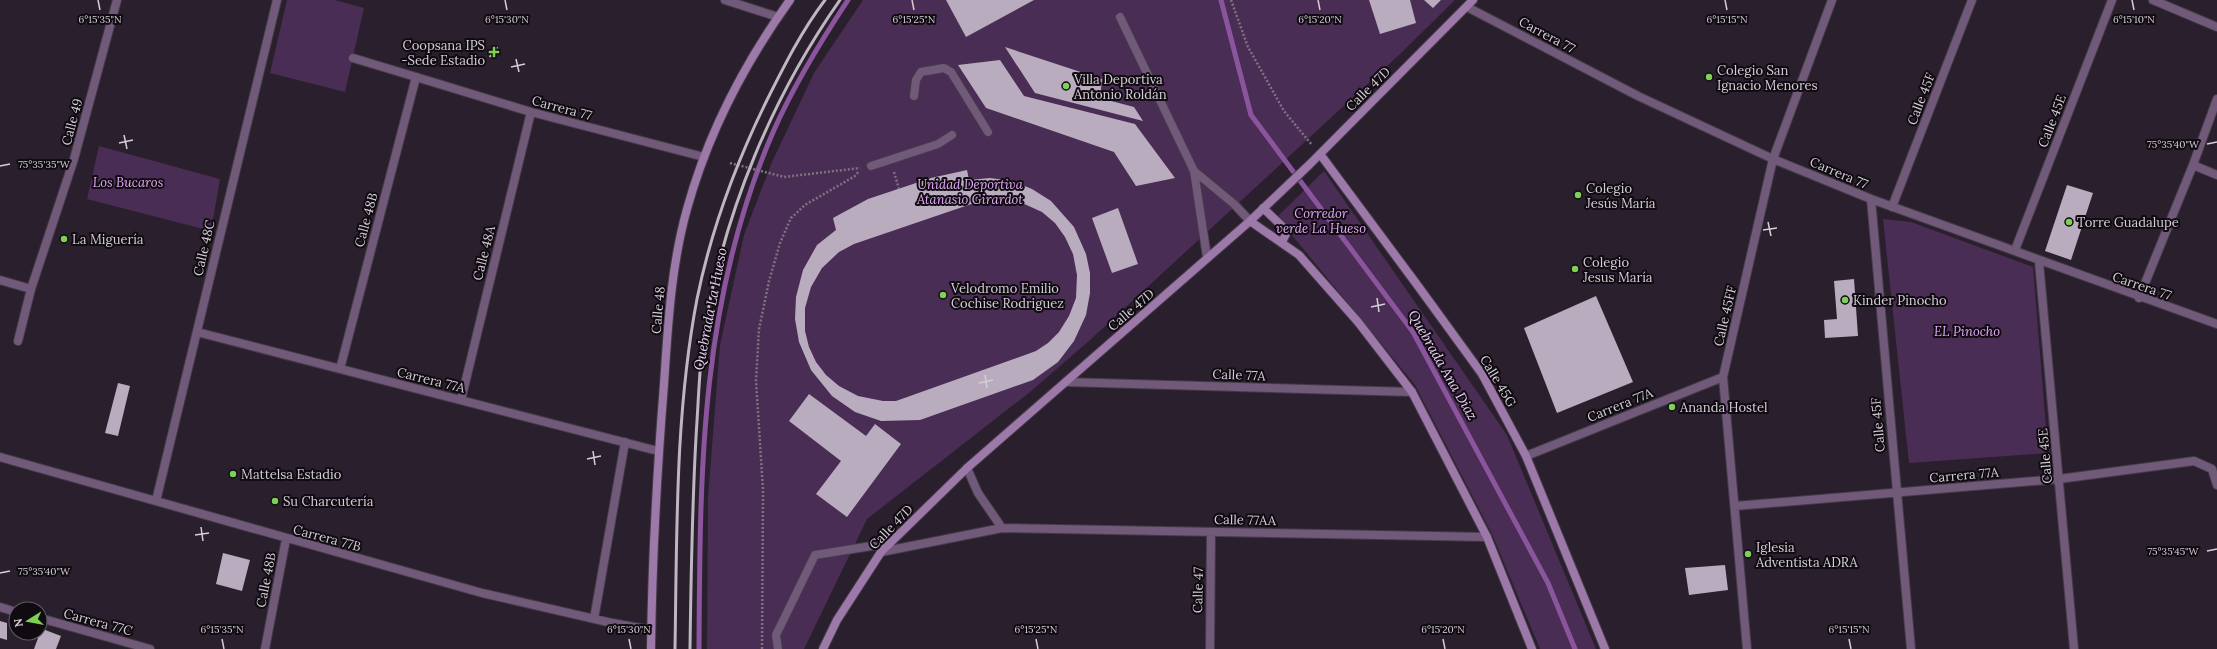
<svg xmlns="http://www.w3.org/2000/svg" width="2217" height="649" viewBox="0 0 2217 649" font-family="Lora,serif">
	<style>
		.green { fill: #4a2d54 }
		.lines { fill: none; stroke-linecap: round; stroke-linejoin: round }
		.stream { stroke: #8a559d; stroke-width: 5 }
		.building { fill: #baacbf; fill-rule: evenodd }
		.lane-casing { stroke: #453b48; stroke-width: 10 }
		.street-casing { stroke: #453b48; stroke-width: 10 }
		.secondary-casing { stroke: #453b48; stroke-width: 10 }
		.path { stroke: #7d7480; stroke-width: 2.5; stroke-dasharray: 2 2; stroke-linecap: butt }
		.lane { stroke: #715a79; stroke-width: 8 }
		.street { stroke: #715a79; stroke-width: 8 }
		.secondary { stroke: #9d79aa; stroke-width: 8 }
		.rail { stroke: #beb6c1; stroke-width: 3 }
		.ticks { fill: none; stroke: #d5ced8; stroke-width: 1.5 }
		.poi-dot { fill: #7dd154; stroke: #100b11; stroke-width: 1.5 }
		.labels { text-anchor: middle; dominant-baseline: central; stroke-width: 4; stroke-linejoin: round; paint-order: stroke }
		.street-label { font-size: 13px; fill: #d5ced8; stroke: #100b11 }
		.poi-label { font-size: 13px; fill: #d5ced8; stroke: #100b11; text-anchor: start }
		.park-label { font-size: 13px; font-style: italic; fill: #e2a9f7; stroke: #100b11 }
		.water-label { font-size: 14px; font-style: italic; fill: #ebcef5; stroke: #100b11 }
		.ticks-label { font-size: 10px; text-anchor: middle; fill: #d5ced8; stroke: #100b11; stroke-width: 4; stroke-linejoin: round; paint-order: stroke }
	</style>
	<rect width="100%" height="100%" fill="#2a1f2d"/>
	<!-- green -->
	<path class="green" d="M287 0H335L364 8 345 92 270 73Z
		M863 0H1455L1399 55 1090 340 1030 392 867 519 804 649H707L708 498 720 345 744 235 772 162 814 73Z
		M99 146 220 179 211 231 87 199Z
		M1324 171 1507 435 1596 649H1540L1492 534 1415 385 1277 217Z
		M1883 219 1911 222 2033 267 2048 453 1909 463Z"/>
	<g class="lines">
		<!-- stream -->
		<path class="stream" d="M1221 0 1251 115 1413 332 1548 583 1575 649
			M699 649C700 470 700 298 774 130 794 85 821 41 848 0"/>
	</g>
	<!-- building -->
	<path class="building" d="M946 0H1034L966 37Z
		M1369 0H1410L1416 23 1380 34Z
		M1424 0H1441L1433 8Z
		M493 46 498 47 494 58 489 57Z
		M1005 47 1102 79 1100 98 1134 107 1143 121 1035 93Z
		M1000 60 1024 96 1135 124 1175 178 1136 186 1114 152 986 108 958 65Z
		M967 170 969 180 990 178 1012 181 1032 189 1051 201 1074 227 1086 254 1090 273V293L1086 315 1074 341 1058 362 1033 380 920 420 881 421 855 412 832 396 811 370 799 342 795 319 796 297 803 270 817 245 836 230 833 218 868 199 931 178ZM1002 199 1020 202 1042 212 1055 223 1065 237 1073 254 1077 275 1076 298 1069 316 1059 332 1048 343 1036 351 896 401H883L858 396 839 386 826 375 816 362 809 347 805 331V308L811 287 822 268 839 252 854 244 983 200Z
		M2067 185 2093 193 2071 260 2045 251Z
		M1118 208 1138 264 1112 273 1092 218Z
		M1854 279 1858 336 1825 338 1824 320 1837 319 1834 281Z
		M1596 296 1633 382 1557 413 1524 328Z
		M118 383 130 386 118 436 105 433Z
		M809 394 866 436 875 424 901 444 847 517 816 494 841 461 789 421Z
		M223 553 250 560 242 591 216 584Z
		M1725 565 1728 590 1689 595 1685 568Z
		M0 621 7 623V640L0 638Z
		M40 628 61 636 56 649H34L38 638 24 633H40Z"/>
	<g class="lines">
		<defs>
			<path id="lane" d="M1120 17 1194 171 1207 257
				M353 58 416 77
				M914 96 916 80 921 72 944 68 951 72 988 132
				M871 166 938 144 952 135
				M1194 171 1234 204 1250 221
				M18 341 31 289
				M778 649 776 635 815 555 890 543"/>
			<path id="street" d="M725 0 778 17
				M2153 0 2217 27
				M1467 7 1638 96 1773 159 1871 199 2217 324
				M2193 165 2217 175
				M1871 199 1911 649
				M1892 207 1972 0
				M2015 250 2112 0
				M2039 262 2074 649
				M0 280 31 289 74 159 117 0
				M2139 298 2193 165 2217 99
				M197 332 658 451
				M340 369 416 77 531 112 704 157
				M1066 382 1412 392
				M461 400 531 112
				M1526 456 1723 377
				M0 457 482 593 612 623 651 630
				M967 468 978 493 1002 528
				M156 501 277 0
				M1735 506 2059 479 2194 461 2212 469 2217 485
				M881 552 1002 528 1487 537
				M0 607 16 612
				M40 618 150 649
				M594 619 625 442
				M265 649 286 539
				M1210 649 1211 532
				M1747 649 1723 377 1773 159 1832 0"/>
			<path id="secondary" d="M1320 154 1418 286 1482 374 1526 456 1605 649
				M1263 208 1284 228 1286 234 1282 242
				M1250 221 1299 255 1358 322 1412 392 1487 537 1532 649
				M651 649C652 561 657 472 664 384 668 325 671 266 687 209 708 133 744 64 790 0
				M823 649 837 620 881 552 967 468 1250 221 1310 164 1473 0"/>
		</defs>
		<!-- lane casing -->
		<use href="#lane" class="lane-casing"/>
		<!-- street casing -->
		<use href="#street" class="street-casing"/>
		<!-- secondary casing -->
		<use href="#secondary" class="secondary-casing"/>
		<!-- path -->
		<path class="path" d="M1231 0 1248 47 1284 111 1312 145
			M730 163 784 177 860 168
			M894 172 899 189
			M762 649 763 490 756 381 759 329 769 281 780 243 791 218 805 205 855 176 859 171"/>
		<!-- lane -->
		<use href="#lane" class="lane"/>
		<!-- street -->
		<use href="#street" class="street"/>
		<!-- secondary -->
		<use href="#secondary" class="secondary"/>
		<!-- rail -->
		<path class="rail" d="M675 649C677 532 675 414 697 299 711 230 736 163 767 100 784 66 802 30 825 0
			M690 649C691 573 692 497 697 421 699 389 700 357 705 325 726 209 772 97 840 0"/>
	</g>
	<!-- ticks -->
	<path class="ticks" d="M98 0 100 10M505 0 507 10M912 0 914 10M1318 0 1320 10M1725 0 1727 10M2132 0 2134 10M516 59 519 72M511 67 525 64M124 135 127 149M119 143 133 140M2207 144 2217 142M0 166 10 164M1768 222 1771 236M1763 230 1777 228M1377 298 1379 312M1371 307 1385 304M985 375 987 388M979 383 993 380M593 451 595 465M587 459 601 456M201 527 203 541M195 535 209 533M2207 551 2217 549M0 573 10 571M222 639 224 649M629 639 631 649M1036 639 1038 649M1443 639 1445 649M1849 639 1851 649"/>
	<!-- markers -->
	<g class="poi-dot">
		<path d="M492 46h4v4h4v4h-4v4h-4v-4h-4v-4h4z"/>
		<circle cx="1709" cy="77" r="4"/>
		<circle cx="1066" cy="86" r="4"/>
		<circle cx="1578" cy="195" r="4"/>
		<circle cx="2069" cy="222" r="4"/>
		<circle cx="64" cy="239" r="4"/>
		<circle cx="1575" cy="269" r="4"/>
		<circle cx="943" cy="295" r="4"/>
		<circle cx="1845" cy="300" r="4"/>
		<circle cx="1672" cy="407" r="4"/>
		<circle cx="233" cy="474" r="4"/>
		<circle cx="275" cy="501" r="4"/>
		<circle cx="1748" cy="554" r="4"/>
	</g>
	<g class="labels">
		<!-- street labels -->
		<g class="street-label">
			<text transform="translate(1547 35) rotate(28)">Carrera 77</text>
			<text transform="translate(1368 89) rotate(-45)">Calle 47D</text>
			<text transform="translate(1921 99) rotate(-69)">Calle 45F</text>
			<text transform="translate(562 108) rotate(15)">Carrera 77</text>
			<text transform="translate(2052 121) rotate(-69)">Calle 45E</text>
			<text transform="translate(72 122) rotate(-75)">Calle 49</text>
			<text transform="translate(1839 173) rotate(23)">Carrera 77</text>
			<text transform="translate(366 220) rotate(-75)">Calle 48B</text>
			<text transform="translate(204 248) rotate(-77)">Calle 48C</text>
			<text transform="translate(484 253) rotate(-76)">Calle 48A</text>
			<text transform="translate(2142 286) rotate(19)">Carrera 77</text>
			<text transform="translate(658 310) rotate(-85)">Calle 48</text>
			<text transform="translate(1131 310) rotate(-41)">Calle 47D</text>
			<text transform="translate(1725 316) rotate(-77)">Calle 45FF</text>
			<text transform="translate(1239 375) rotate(2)">Calle 77A</text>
			<text transform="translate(431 380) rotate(14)">Carrera 77A</text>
			<text transform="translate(1498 381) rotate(59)">Calle 45G</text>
			<text transform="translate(1620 405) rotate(-22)">Carrera 77A</text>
			<text transform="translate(1878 425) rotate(-95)">Calle 45F</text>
			<text transform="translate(2045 456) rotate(-95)">Calle 45E</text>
			<text transform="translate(1964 475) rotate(-5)">Carrera 77A</text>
			<text transform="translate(1245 520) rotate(1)">Calle 77AA</text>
			<text transform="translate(891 527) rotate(-46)">Calle 47D</text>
			<text transform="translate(327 538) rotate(15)">Carrera 77B</text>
			<text transform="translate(266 580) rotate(-79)">Calle 48B</text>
			<text transform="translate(1198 590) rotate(-89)">Calle 47</text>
			<text transform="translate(98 622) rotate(15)">Carrera 77C</text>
		</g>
		<!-- poi labels -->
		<g class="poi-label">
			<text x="485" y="45" text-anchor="end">Coopsana IPS<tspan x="485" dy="15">-Sede Estadio</tspan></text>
			<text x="1717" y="70">Colegio San<tspan x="1717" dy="15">Ignacio Menores</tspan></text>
			<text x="1074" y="79">Villa Deportiva<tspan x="1074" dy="15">Antonio Roldán</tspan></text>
			<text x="1586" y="188">Colegio<tspan x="1586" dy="15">Jesús María</tspan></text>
			<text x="2077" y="222">Torre Guadalupe</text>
			<text x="72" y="239">La Miguería</text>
			<text x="1583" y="262">Colegio<tspan x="1583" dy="15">Jesus María</tspan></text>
			<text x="951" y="288">Velodromo Emilio<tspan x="951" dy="15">Cochise Rodriguez</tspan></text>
			<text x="1853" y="300">Kinder Pinocho</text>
			<text x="1680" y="407">Ananda Hostel</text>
			<text x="241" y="474">Mattelsa Estadio</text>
			<text x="283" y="501">Su Charcutería</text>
			<text x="1756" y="547">Iglesia<tspan x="1756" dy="15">Adventista ADRA</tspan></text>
		</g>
		<!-- park labels -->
		<g class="park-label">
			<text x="128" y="182">Los Bucaros</text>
			<text x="970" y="184">Unidad Deportiva<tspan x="970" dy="15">Atanasio Girardot</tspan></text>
			<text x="1321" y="213">Corredor<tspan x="1321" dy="15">verde La Hueso</tspan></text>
			<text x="1967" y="331">EL Pinocho</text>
		</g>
		<!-- water labels -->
		<g class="water-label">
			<text transform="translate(710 309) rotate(-79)">Quebrada La Hueso</text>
			<text transform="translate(1443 365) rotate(60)">Quebrada Ana Diaz</text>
		</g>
	</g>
	<g class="ticks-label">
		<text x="100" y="23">6°15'35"N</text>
		<text x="507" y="23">6°15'30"N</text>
		<text x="914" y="23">6°15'25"N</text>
		<text x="1320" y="23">6°15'20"N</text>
		<text x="2134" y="23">6°15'10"N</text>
		<text x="1727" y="23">6°15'15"N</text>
		<text x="2173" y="148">75°35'40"W</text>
		<text x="44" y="168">75°35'35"W</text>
		<text x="2173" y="555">75°35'45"W</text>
		<text x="44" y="575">75°35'40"W</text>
		<text x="222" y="633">6°15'35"N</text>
		<text x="629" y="633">6°15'30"N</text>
		<text x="1036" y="633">6°15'25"N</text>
		<text x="1443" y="633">6°15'20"N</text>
		<text x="1849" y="633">6°15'15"N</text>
	</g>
	<!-- north arrow -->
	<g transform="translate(28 621) rotate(259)"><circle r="19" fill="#100b11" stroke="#5f5961"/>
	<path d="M0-3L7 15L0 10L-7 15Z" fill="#7dd154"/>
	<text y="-6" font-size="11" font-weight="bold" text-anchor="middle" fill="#d5ced8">N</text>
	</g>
</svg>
